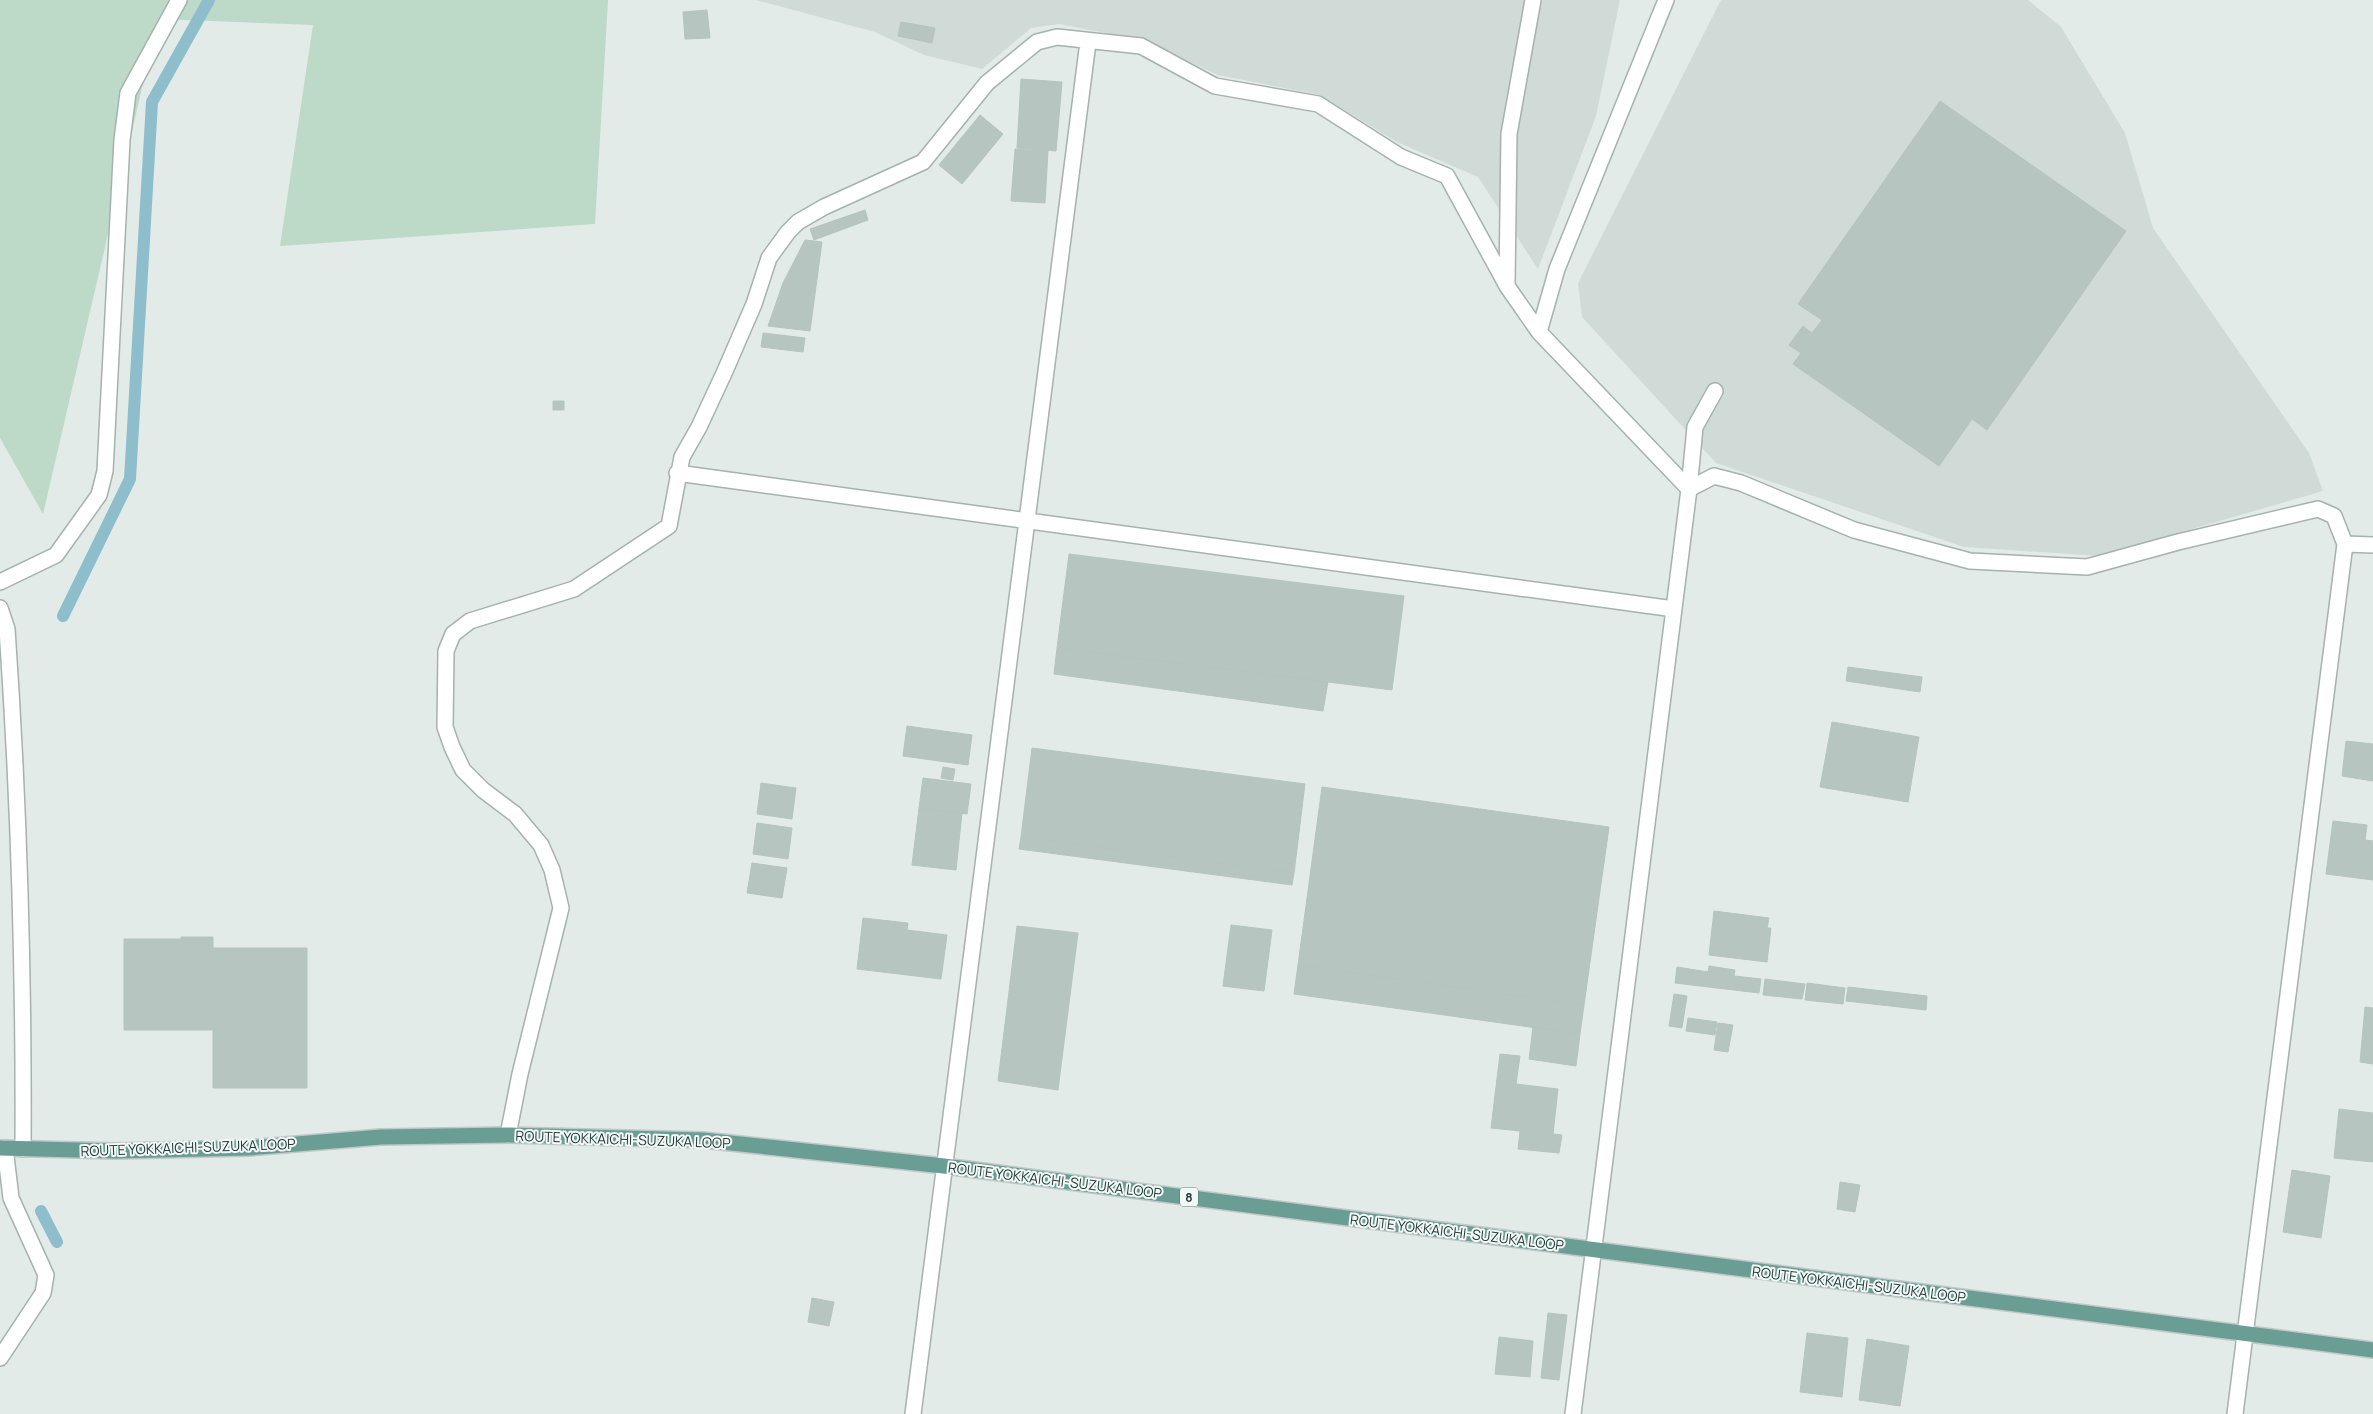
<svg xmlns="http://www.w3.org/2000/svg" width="2373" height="1414" viewBox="0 0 2373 1414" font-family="Manrope,sans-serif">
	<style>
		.built { fill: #d0dad7 }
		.green { fill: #bcdac7 }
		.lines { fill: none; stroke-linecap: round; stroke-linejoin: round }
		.stream { stroke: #8ebdcb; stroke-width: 12 }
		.building { fill: #b7c5c1; stroke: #b5c4bf }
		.minor-casing { stroke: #a5b2ae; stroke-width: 18 }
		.major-casing { stroke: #c1c8c7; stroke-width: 18 }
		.minor { stroke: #fff; stroke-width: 15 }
		.major { stroke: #6a9d94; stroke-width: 15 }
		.labels { text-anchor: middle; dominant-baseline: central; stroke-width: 4; stroke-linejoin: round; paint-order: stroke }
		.shield { fill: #f2f8f5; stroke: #61736f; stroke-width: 1 }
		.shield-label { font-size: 12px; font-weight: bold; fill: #233a36 }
		.street-label { font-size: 14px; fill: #233a36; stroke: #f2f8f5 }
	</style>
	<rect width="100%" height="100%" fill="#e2ebe7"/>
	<!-- built -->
	<path class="built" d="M756 0H1620L1596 116 1538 269 1478 177 1397 142 1320 95 1218 75 1143 40 1059 24 1031 28 982 69 924 55 875 32Z
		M1721 0H2028L2061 27 2125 133 2153 228 2309 453 2323 491 2099 556 1964 547 1716 463 1582 317 1578 283Z"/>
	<!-- green -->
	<path class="green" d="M0 0H608L595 224 280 246 313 25 158 19 43 514 0 438Z"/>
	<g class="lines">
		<!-- stream -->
		<path class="stream" d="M63 616 130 479 152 102 209 0
			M41 1211 57 1242"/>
	</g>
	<!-- building -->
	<path class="building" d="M707 10 710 38 685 39 683 12Z
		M901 22 935 28 932 43 898 36Z
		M1021 79 1062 82 1056 151 1017 148Z
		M1940 101 2126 231 1987 430 1972 419 1939 466 1793 364 1801 353 1789 345 1803 326 1812 333 1822 320 1798 304Z
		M980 115 1003 134 962 184 939 165Z
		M1015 149 1048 151 1045 203 1011 201Z
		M865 210 868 220 814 240 810 229Z
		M805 240 822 242 810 331 768 326 783 283Z
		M763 333 805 338 803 352 761 347Z
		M553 401H564V410H553Z
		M1069 554 1404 596 1392 690 1057 648Z
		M1057 648 1328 682 1323 711 1054 674Z
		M1848 667 1922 677 1920 692 1846 681Z
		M1832 722 1919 737 1908 802 1820 787Z
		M907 726 972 735 968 765 903 756Z
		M2346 741 2373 744V781L2342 776Z
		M1032 748 1305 784 1294 873 1021 837Z
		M943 767 955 769 953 780 941 778Z
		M923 778 971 784 967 814 919 808Z
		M761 783 796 788 792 819 757 814Z
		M1322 787 1609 827 1584 1005 1298 965Z
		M919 808 962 813 956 870 912 865Z
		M2333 821 2367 825 2365 840 2373 841V880L2326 874Z
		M757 823 792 828 788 859 753 854Z
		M1021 837 1294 873 1292 885 1019 849Z
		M752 863 787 868 782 898 747 893Z
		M1714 911 1769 918 1767 928H1771L1767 962 1709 955Z
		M863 918 908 923 907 930 947 935 941 979 857 969Z
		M1231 925 1272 930 1264 991 1223 986Z
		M1017 926 1078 933 1058 1090 998 1081Z
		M181 937H213V1030H181Z
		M124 939H181V1030H124Z
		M213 948H307V1088H213Z
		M1298 965 1584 1005 1580 1034 1294 994Z
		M1709 966 1735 970 1734 976 1761 979 1759 993 1675 983 1677 967 1708 972Z
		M1765 979 1805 984 1802 999 1763 995Z
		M1807 983 1845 988 1843 1004 1805 1000Z
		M1848 987 1927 996 1926 1010 1846 1001Z
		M1674 994 1687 996 1682 1028 1669 1026Z
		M2365 1007 2373 1008V1064L2360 1062Z
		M1688 1018 1717 1022 1715 1035 1686 1031Z
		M1718 1023 1733 1025 1728 1052 1714 1050Z
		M1533 1027 1580 1034 1576 1066 1529 1059Z
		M1500 1054 1520 1056 1516 1084 1558 1089 1553 1134 1562 1135 1559 1153 1518 1149 1520 1131 1491 1128Z
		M2339 1109 2373 1113V1162L2334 1158Z
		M2292 1170 2330 1176 2321 1238 2283 1232Z
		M1840 1182 1860 1185 1855 1212 1837 1209Z
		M812 1298 834 1302 829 1326 808 1322Z
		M1548 1313 1567 1315 1559 1380 1541 1378Z
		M1807 1333 1848 1338 1842 1397 1800 1392Z
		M1499 1337 1533 1341 1530 1377 1495 1374Z
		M1867 1339 1909 1346 1900 1406 1859 1400Z"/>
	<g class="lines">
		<defs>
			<path id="minor" d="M1507 284 1509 134 1533 0
				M1539 332 1557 269 1666 0
				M677 473 1674 609
				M1689 489 1695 427 1715 391
				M2345 544 2373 545
				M0 582 56 555 99 495 105 471 122 140 128 93 179 0
				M0 608 7 629C19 802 24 975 23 1149
				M508 1135 520 1074 561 908 552 870 541 845 515 814 483 790 463 770 452 747 445 727 446 651 453 634 470 621 574 589 669 526 682 457 699 427 725 371 754 304 769 258 788 232 798 222 824 207 923 162 987 83 1037 42 1057 37 1141 46 1215 86 1318 104 1401 157 1447 176 1507 286 1539 332 1689 489
				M0 1358 43 1293 46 1275 11 1198 5 1148
				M913 1414 1088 42
				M1573 1414 1689 489 1714 476 1741 483 1854 530 1970 561 2087 567 2178 542 2318 509 2334 516 2345 544 2235 1414"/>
			<path id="major" d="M0 1148 116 1151 249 1148 381 1137 508 1135 703 1140 944 1166 2373 1350"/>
		</defs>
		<!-- minor casing -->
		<use href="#minor" class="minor-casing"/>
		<!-- major casing -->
		<use href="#major" class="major-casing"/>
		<!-- minor -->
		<use href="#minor" class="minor"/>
		<!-- major -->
		<use href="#major" class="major"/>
	</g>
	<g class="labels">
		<!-- shield labels -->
		<rect class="shield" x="1180" y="1187.5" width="18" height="19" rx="4"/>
		<g class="shield-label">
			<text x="1189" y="1197">8</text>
		</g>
		<!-- street labels -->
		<g class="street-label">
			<text transform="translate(623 1139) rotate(2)">ROUTE YOKKAICHI-SUZUKA LOOP</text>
			<text transform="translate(188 1147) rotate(-2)">ROUTE YOKKAICHI-SUZUKA LOOP</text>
			<text transform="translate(1055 1180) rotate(7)">ROUTE YOKKAICHI-SUZUKA LOOP</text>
			<text transform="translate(1457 1232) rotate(7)">ROUTE YOKKAICHI-SUZUKA LOOP</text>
			<text transform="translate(1859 1284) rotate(7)">ROUTE YOKKAICHI-SUZUKA LOOP</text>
		</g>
	</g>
</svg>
